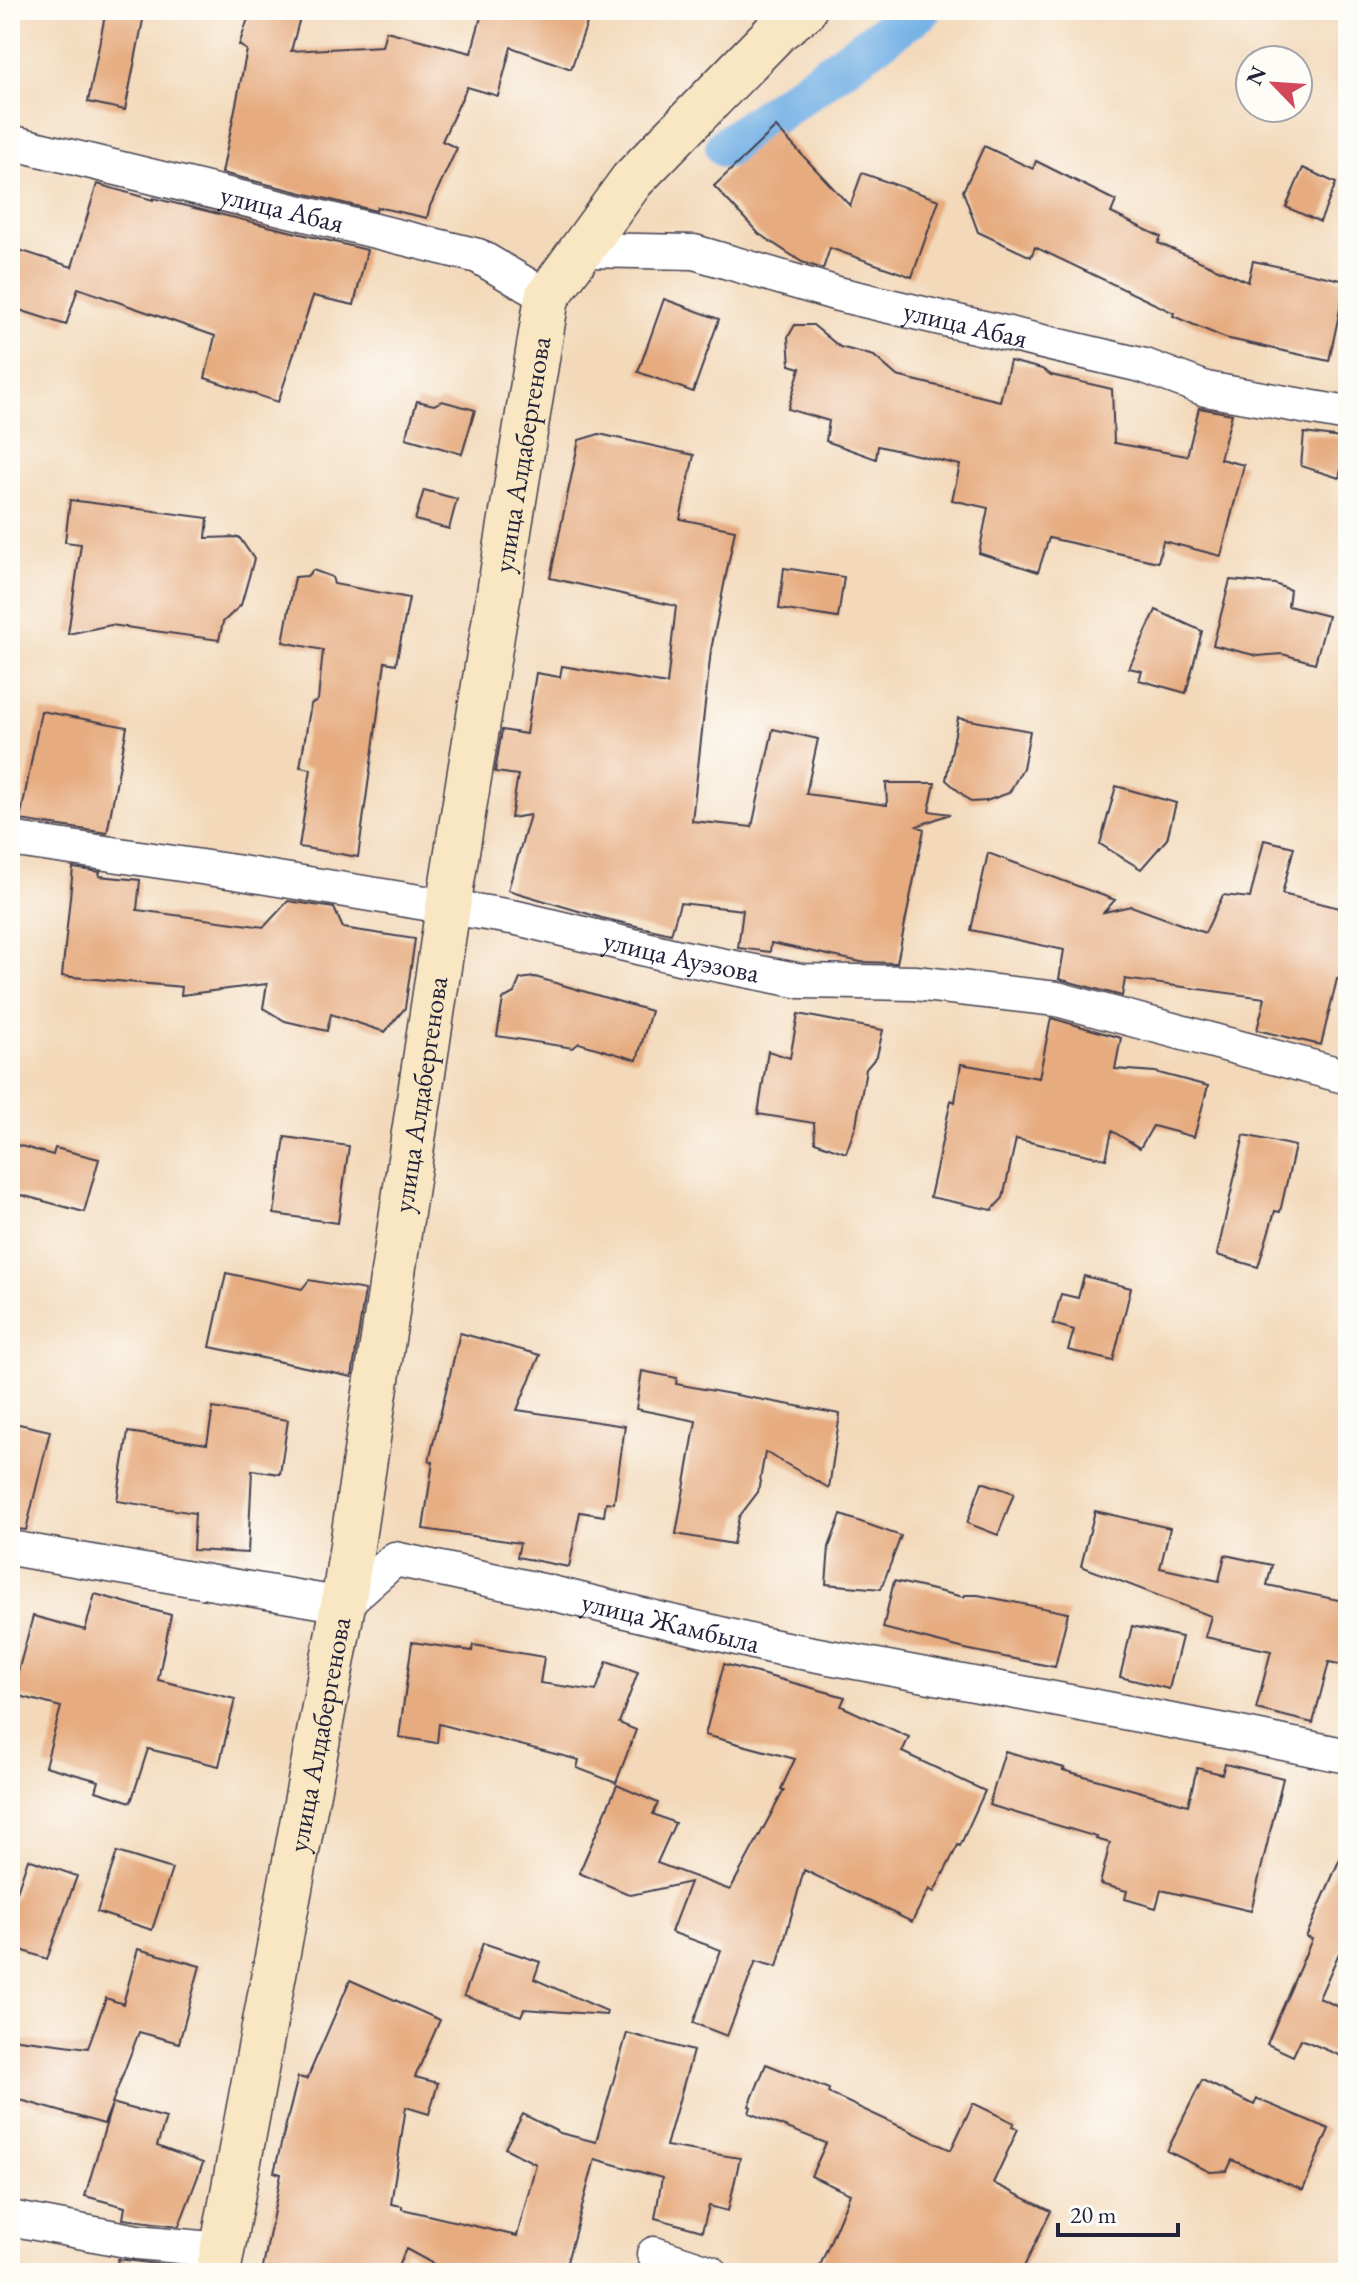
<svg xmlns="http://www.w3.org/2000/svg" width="1358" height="2283" viewBox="0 0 1358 2283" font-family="'EB Garamond',serif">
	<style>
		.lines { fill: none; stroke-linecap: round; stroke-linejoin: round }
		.canal { stroke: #73b0e5; stroke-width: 42 }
		.building { fill: #e6ab7f }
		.street-casing { stroke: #413d4e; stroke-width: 37 }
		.secondary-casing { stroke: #413d4e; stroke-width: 47 }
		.street { stroke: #fff; stroke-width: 34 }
		.secondary { stroke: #f9e7c3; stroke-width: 44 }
		.labels { text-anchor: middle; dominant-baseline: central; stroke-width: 6; stroke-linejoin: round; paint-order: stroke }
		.street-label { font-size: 28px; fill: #22223b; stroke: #fdfcf7 }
	</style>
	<rect width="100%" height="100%" fill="#fdfcf7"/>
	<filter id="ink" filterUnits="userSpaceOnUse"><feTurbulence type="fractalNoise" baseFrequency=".0125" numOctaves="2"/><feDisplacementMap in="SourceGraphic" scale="16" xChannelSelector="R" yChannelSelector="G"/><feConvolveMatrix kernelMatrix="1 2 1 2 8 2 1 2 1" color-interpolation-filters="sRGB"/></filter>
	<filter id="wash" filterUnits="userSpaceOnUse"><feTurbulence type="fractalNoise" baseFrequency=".006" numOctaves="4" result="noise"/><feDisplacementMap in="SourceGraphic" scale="32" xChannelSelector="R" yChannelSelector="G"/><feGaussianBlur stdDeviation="1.8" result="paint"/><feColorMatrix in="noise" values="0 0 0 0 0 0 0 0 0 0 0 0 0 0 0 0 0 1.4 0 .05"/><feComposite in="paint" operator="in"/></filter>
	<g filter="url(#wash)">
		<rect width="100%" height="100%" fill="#f3d9ba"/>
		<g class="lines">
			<!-- canal -->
			<path class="canal" d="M726 147 920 10"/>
		</g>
		<g id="blocks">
			<!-- building -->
			<path class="building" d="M106 10H145L125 110 88 102Z
				M251 10H302L291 51 382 46 386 31 471 53 483 10H569L589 17 571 69 511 47 498 96 467 87 442 141 457 148 430 206 427 218 377 207 376 211 222 173 247 50 239 45Z
				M776 127 850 206 862 173 939 200 912 277 830 248 823 269 802 262 759 234 714 186Z
				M984 146 1033 169 1036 161 1116 201 1111 213 1161 237 1158 243 1248 282 1253 261 1346 281 1329 361 1225 338 1173 316 1174 313 1035 247 1031 257 978 232 963 191Z
				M1303 168 1336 183 1320 222 1286 207Z
				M97 184 153 200V198L367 250 354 305 313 296 278 402 205 378 215 336 78 288 66 325 10 307V247L72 267Z
				M664 299 719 319 693 392 638 372Z
				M795 325H813L840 347 874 356 897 376 1000 401 1010 361 1042 369 1051 375 1112 389 1114 443 1187 456 1199 408 1232 414 1220 459 1244 465 1221 556 1163 541 1158 562 1049 538 1038 572 979 553 988 508 952 500 960 465 878 446 876 459 826 441 829 421 788 409 800 368 790 365 788 337Z
				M417 401 434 405 442 401 475 410 462 454 406 438Z
				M1304 433 1334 437 1348 441 1339 478 1301 466Z
				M599 434 694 455 680 519 735 530 711 650 692 821 752 827 773 729 818 739 806 794 887 805 886 783H935L929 811 950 814 917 826 924 829 897 963 861 962 771 943 770 952 738 948 743 910 680 903 671 934 602 918 508 890 530 815 511 818 518 775 495 772 502 730 526 734 536 673 560 677 562 666 667 684 676 606 550 578 579 440Z
				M424 490 457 499 449 529 415 520Z
				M70 500 208 518 206 538 239 537 254 559 241 605 223 622 219 640 111 625 68 634 81 544 65 542Z
				M784 568 844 577 838 618 779 609Z
				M313 570 332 577 334 584 409 598 396 664 385 662 358 857 299 847 311 769 300 767 311 704 318 700 323 650 283 642 295 577 307 576Z
				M1230 580 1275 584 1290 590 1288 606 1328 616 1315 663 1282 654 1258 656 1213 645Z
				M1156 610 1202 631 1186 693 1139 680 1142 671 1129 668Z
				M41 711 127 727 107 833 20 820Z
				M958 718 1030 731 1023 768 1009 793 986 801 971 802 946 780Z
				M1116 786 1176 803 1167 839 1141 869 1100 844Z
				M1264 840 1294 847 1282 894 1348 910V982L1337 979 1321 1045 1257 1030 1265 998 1125 979 1122 996 1059 979 1064 950 971 930 988 853 1115 900 1104 912 1131 906 1205 933 1223 895 1250 898Z
				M73 868 100 872 99 876 140 880 137 910 264 927 288 901 334 908 343 928 415 939 405 1008 385 1032 331 1014 327 1031 285 1021 263 1008 267 984 181 995 182 987 62 976Z
				M535 977 651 1011 637 1060 579 1043 573 1048 497 1036 503 999 514 993 520 979Z
				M798 1014 883 1030 877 1056 866 1069 856 1125 846 1153 815 1142 814 1123 758 1114 768 1051 790 1058Z
				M1051 1018 1121 1038 1115 1069 1155 1072 1208 1086 1194 1137 1153 1126 1140 1148 1112 1131 1106 1159 1016 1139 1003 1198 992 1210 930 1197 951 1100 955 1102 961 1064 1039 1078Z
				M1244 1135 1295 1146 1280 1212 1275 1211 1258 1267 1217 1255Z
				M285 1137 349 1146 338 1223 274 1214Z
				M10 1143 53 1155 55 1148 99 1159 84 1212 10 1192Z
				M226 1273 302 1289 309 1280 365 1290 352 1377 210 1347Z
				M1084 1276 1131 1288 1113 1361 1068 1350 1074 1330 1053 1324 1061 1294 1078 1298Z
				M460 1333 540 1355 517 1410 625 1426 614 1503 606 1502 604 1516 580 1512 569 1567 517 1557 520 1543 423 1529 433 1462 429 1461Z
				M642 1371 677 1378 676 1384 840 1414 829 1488 765 1452 758 1492 739 1517 733 1544 676 1534 696 1421 636 1409Z
				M213 1408 288 1420 280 1474 252 1470 248 1553 193 1550 195 1513 117 1501 128 1432 207 1444Z
				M10 1422 50 1431 26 1530 10 1528Z
				M982 1482 1014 1493 998 1535 967 1523Z
				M1095 1511 1170 1528 1160 1568 1219 1581 1225 1555 1272 1565 1267 1585 1348 1602V1666L1329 1662 1313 1723 1256 1709 1271 1651 1205 1637 1211 1616 1081 1566Z
				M841 1515 901 1536 881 1589 826 1584 829 1547Z
				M894 1581 964 1597 965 1595H978L1068 1613 1055 1667 965 1649 883 1628Z
				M95 1594 171 1615 158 1680 235 1699 219 1766 148 1749 131 1802 96 1791 99 1781 45 1766 61 1707 12 1694 33 1616 85 1630Z
				M1132 1626 1182 1637 1169 1689 1120 1677Z
				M412 1642 472 1651 473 1645 544 1657 540 1683 596 1691 607 1661 638 1672 619 1723 636 1730 616 1783 577 1768 579 1760 439 1724 437 1743 399 1737Z
				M724 1664 845 1697 841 1706 909 1737 902 1752 985 1791 960 1846 958 1845 934 1892 929 1889 912 1922 804 1870 777 1967 756 1961 727 2036 693 2023 721 1950 671 1932 690 1882 631 1895 579 1873 617 1785 658 1803 653 1814 675 1823 657 1863 730 1890 784 1790 781 1789 795 1759 705 1735Z
				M1005 1751 1064 1768 1063 1770 1188 1805 1197 1768 1222 1774 1225 1764 1283 1778 1251 1911 1161 1890 1156 1908 1125 1899 1127 1891 1100 1884 1110 1843 1096 1839 1097 1837 989 1805Z
				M1348 1840V1933L1319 1998 1348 2011V2059L1301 2039 1293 2056 1267 2044 1312 1939 1306 1937Z
				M117 1852 172 1869 152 1930 97 1912Z
				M28 1859 77 1876 47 1959 10 1946V1912Z
				M483 1943 540 1962 534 1979 607 2011 606 2015 524 2009 521 2016 464 1996Z
				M138 1949 200 1966 179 2043 139 2032 112 2103 166 2118 157 2146 203 2163 179 2226 123 2219 125 2207 85 2196 112 2104 104 2124 10 2097V2038L88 2048 106 1998 123 2004Z
				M350 1980 440 2020 415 2077 438 2083 429 2114 406 2107 391 2204 402 2206V2209L517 2236 536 2164 505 2148 523 2114 560 2133 596 2142 627 2033 693 2051 666 2146 740 2158 728 2211 709 2206 702 2231 655 2218 662 2178 595 2159 564 2273H450L406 2249 395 2273H262L281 2174 274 2172 298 2077 307 2079Z
				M766 2064 829 2089 828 2093 951 2150 973 2103 1014 2123 1012 2126 1018 2129 993 2183 1051 2211 1021 2273H817L850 2194 811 2176 826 2143 749 2113 751 2107 749 2106Z
				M1202 2080 1254 2105 1257 2099 1329 2129 1303 2190 1232 2160 1227 2171 1210 2172 1167 2151Z
				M118 2259 164 2265 163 2273H115Z"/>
		</g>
	</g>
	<g filter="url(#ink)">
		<use href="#blocks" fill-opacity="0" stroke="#413d4e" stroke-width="2"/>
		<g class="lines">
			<defs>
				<g id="street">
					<path id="s1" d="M10 142 478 256 547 297"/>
					<path id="s2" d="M581 250 694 252 838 294 1145 366 1206 389 1348 414"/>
					<path id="s3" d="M10 839 235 872 517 918 679 957 801 981 915 983 1057 999 1348 1077"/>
					<path id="s4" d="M10 1548 343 1605 395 1559 543 1591 770 1646 1225 1731 1348 1756"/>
					<path d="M10 2218 137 2242 222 2250"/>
					<path d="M654 2254 711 2273"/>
				</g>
				<g id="secondary">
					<path id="s5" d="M218 2273 343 1605 448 907 547 297 632 180 778 30 804 10"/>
				</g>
			</defs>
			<!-- street casing -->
			<use href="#street" class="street-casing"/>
			<!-- secondary casing -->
			<use href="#secondary" class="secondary-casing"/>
			<!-- street -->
			<use href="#street" class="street"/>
			<!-- secondary -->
			<use href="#secondary" class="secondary"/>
		</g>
	</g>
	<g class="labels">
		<!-- street labels -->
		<g class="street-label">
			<text stroke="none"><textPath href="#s1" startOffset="280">улица Абая</textPath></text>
			<text stroke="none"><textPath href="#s2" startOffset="394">улица Абая</textPath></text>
			<text stroke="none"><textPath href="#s5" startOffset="1844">улица Алдабергенова</textPath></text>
			<text stroke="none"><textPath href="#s3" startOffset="682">улица Ауэзова</textPath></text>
			<text stroke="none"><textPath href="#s5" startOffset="1196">улица Алдабергенова</textPath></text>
			<text stroke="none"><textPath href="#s4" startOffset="690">улица Жамбыла</textPath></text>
			<text stroke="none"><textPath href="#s5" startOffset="548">улица Алдабергенова</textPath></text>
		</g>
	</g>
	<!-- margin -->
	<rect width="1358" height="2283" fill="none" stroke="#fdfcf7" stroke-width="40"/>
	<!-- north arrow -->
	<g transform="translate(1274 84) rotate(295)"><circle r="38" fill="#fdfcf7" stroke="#a5a5ac" stroke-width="2"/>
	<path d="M0-6L14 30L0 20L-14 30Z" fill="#d1495b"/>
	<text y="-12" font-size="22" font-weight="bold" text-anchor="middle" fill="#22223b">N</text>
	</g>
	<!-- scale -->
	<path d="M1058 2223v12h120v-12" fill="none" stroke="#22223b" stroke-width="4"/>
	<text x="1070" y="2223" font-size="24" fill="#22223b" stroke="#fdfcf7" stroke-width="6" paint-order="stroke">20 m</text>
</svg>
